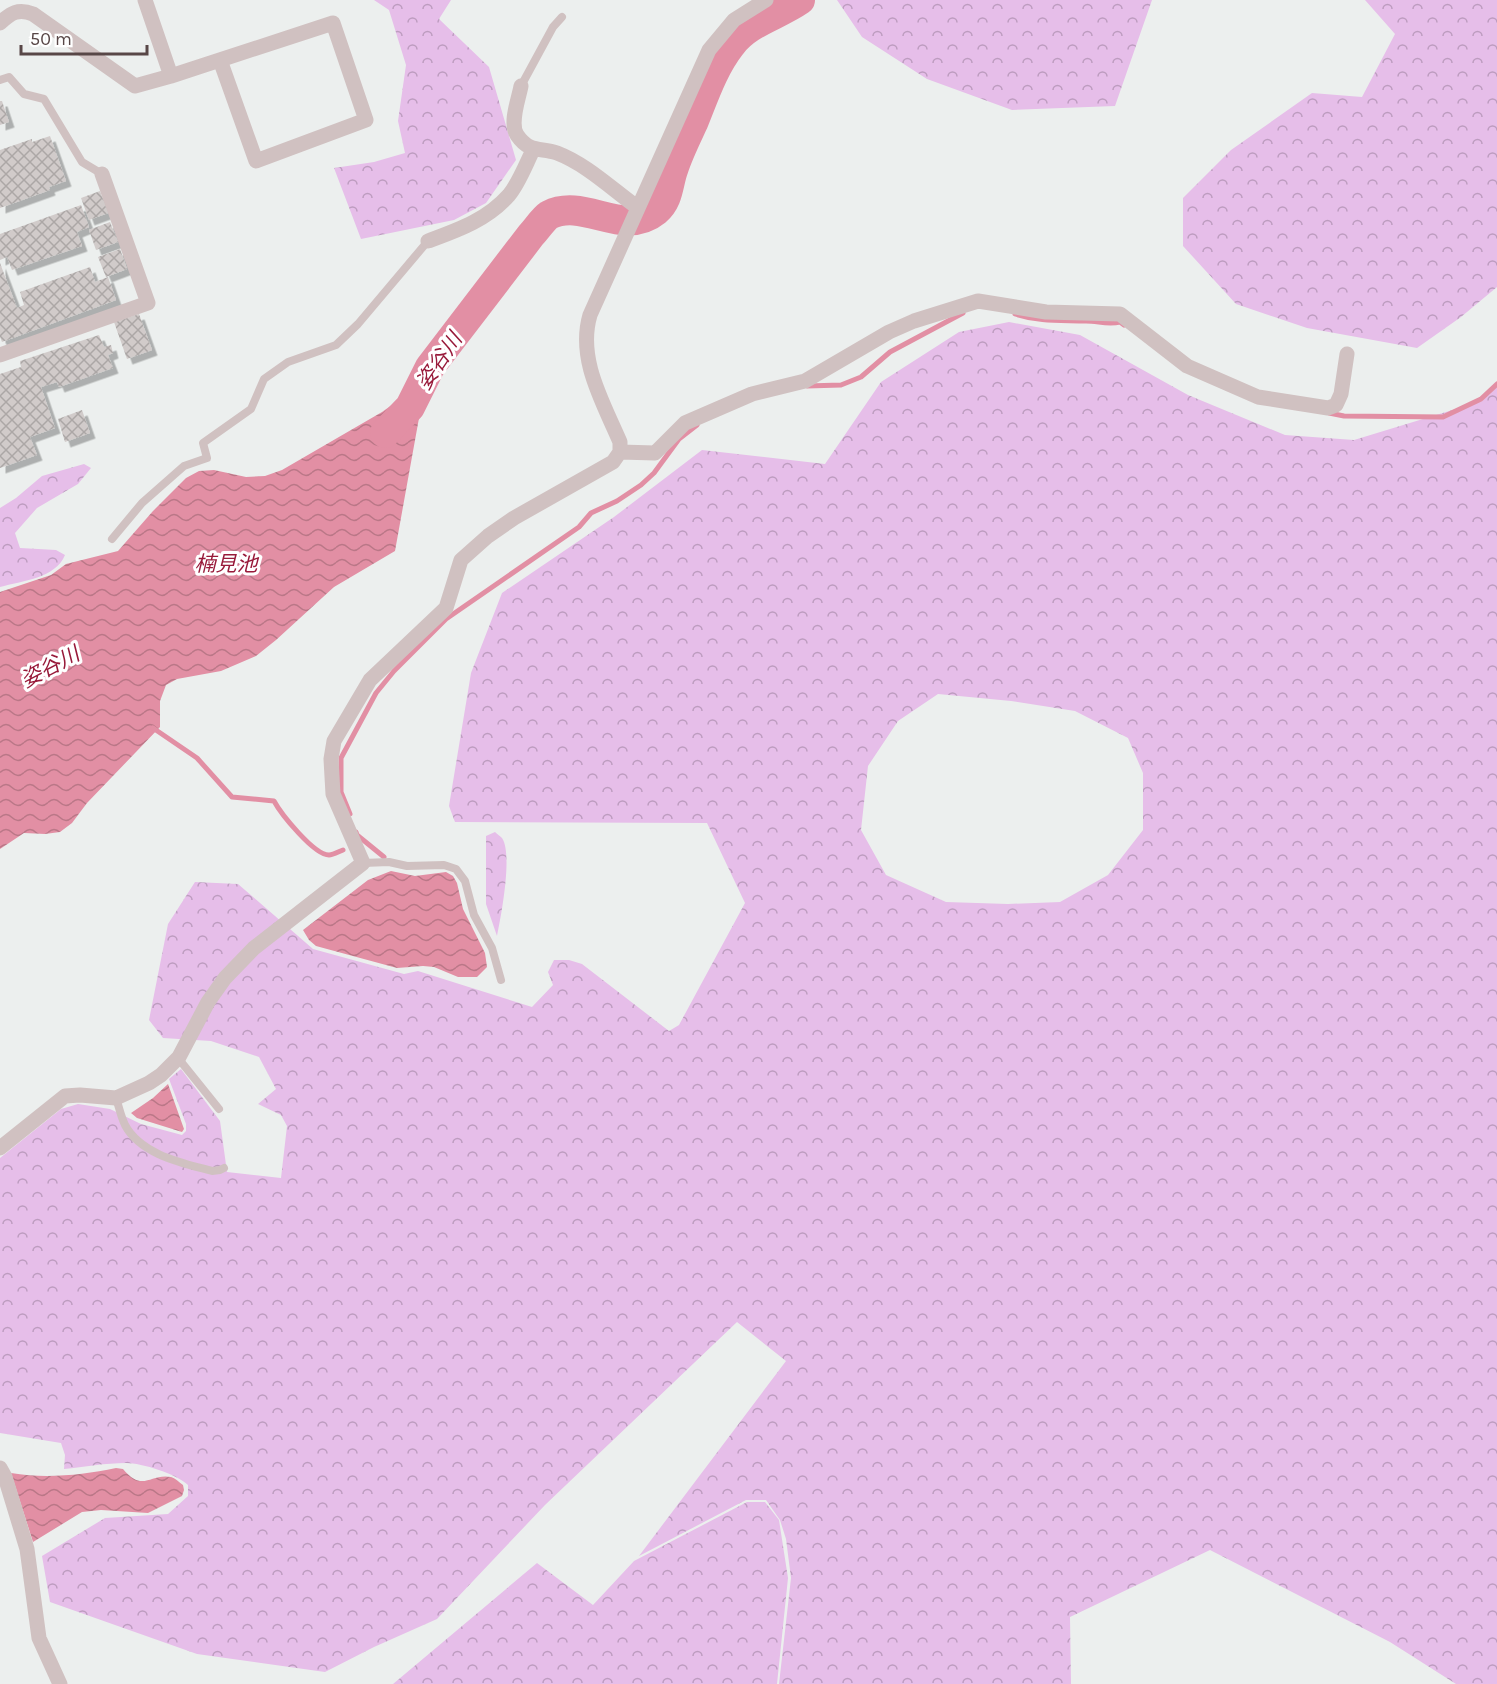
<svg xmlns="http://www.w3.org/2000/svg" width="1497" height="1684" viewBox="0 0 1497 1684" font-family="Karla,'Noto Sans JP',sans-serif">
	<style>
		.forest { fill: url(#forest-crowns); fill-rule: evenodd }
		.water { fill: url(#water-waves) }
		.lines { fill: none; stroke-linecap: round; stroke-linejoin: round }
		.stream { stroke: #e28fa4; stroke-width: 5 }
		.river { stroke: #e28fa4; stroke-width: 30 }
		.building { fill: url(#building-cross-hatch); filter: url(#shadow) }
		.lane { stroke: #d0c1c1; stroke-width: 8 }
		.street { stroke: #d0c1c1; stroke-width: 15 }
		.labels { text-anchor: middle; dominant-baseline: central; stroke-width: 6; stroke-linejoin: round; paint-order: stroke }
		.water-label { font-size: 21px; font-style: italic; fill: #981a3a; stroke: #fff }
	</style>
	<defs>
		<pattern id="forest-crowns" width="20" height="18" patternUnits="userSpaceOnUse" patternTransform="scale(1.5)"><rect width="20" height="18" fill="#e6bee9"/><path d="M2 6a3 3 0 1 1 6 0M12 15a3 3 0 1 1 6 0" fill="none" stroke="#bd9cbf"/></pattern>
		<pattern id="water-waves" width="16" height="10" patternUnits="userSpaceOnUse" patternTransform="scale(1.5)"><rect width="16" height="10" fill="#e28fa4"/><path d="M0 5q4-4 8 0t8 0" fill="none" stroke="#ba7787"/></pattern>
		<pattern id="building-cross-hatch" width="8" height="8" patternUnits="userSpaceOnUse" patternTransform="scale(1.5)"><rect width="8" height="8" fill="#d1cbca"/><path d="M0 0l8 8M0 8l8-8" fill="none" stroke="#aca7a6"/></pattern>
		<filter id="shadow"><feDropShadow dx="5.5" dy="5.5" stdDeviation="0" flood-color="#0004"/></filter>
	</defs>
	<rect width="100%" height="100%" fill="#ecefee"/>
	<!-- forest -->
	<path class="forest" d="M374 0H451L439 19 489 67 516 160 486 203 454 220 361 239 334 168 374 162 405 153 398 121 406 65 389 10Z
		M837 0H1152L1115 106 1012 110 927 79 862 37Z
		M1365 0H1497V287L1461 317 1417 348 1307 328 1236 304 1183 246V198L1231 150 1312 93 1362 97 1395 34Z
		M1009 322 1080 335 1188 395 1285 435 1354 440 1482 401 1497 387V1684H1456L1390 1642 1210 1550 1070 1617 1071 1684H779L791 1578 786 1539 780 1520 766 1500H746L639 1556 786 1361 737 1322 545 1505 437 1619 374 1647 325 1672 197 1654 50 1602 42 1556 105 1518 168 1514 188 1496V1485C177 1474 142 1463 126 1463 106 1463 84 1467 64 1469L65 1455 61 1443 0 1433V1158L61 1109 78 1104 110 1109 141 1124 182 1135 186 1131V1124L169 1079 181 1069 220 1121 227 1172 281 1178 287 1126 281 1115 258 1104 276 1089 259 1057 211 1041 163 1038 149 1020 168 924 195 882 238 884 313 949 404 974 418 971 532 1007 553 985 548 972 554 960H569L582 964 669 1031 679 1025 745 903 707 823 455 822 449 806 471 673 502 593 614 517 702 450 825 464 881 382 959 332ZM938 694 1011 701 1075 711 1128 738 1143 773V830L1108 875 1060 902 1008 904 946 902 886 875 861 830 868 766 898 721Z
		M84 464 91 468 78 484 37 508 15 533 20 548 56 550 65 555C56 578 22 581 0 587V508L16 498 42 476Z
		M495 832C497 834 500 836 502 838 513 854 501 917 497 936L486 904V836Z
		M747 1502H765L779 1520 788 1578 777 1684H393L537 1563 593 1605 634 1561Z"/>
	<!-- water -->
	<path class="water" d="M403 397 421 407 395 551 334 587 276 640 256 656 221 671 177 679 166 685 160 701V727L87 803 72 823 60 832 45 834 24 833 0 849V592L51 575 66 564 118 551 153 511 186 478 199 471 214 470 246 477 265 476 282 470 382 412Z
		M391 871 415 876 446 872 453 876 457 883 463 909 485 953 487 967 477 977H458L434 967 423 966 397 968 316 946 309 940 303 930 368 880Z
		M168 1084 184 1129 182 1132 137 1118 131 1113 153 1098Z
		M116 1468 123 1469C143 1493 150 1473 171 1477 175 1478 179 1482 183 1485L184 1490 182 1496 148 1513 101 1510 82 1512 33 1542 11 1473C46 1479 82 1475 116 1468Z"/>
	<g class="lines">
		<!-- stream -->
		<path class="stream" d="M1015 314C1039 322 1062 320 1086 321 1098 321 1108 325 1120 322L1124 325
			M807 386 841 385 861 377 890 352 963 313
			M1329 413 1344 416 1443 417 1481 399 1497 384
			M153 728 197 758 232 797 274 801C281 814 314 855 329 855 333 855 338 852 343 850
			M350 814 341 792V758L376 693 394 671 446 619 579 527 591 513 617 501 641 485 654 473 679 439 697 425
			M356 832 357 835 384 857"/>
		<!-- river -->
		<path class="river" d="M385 433 410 407 430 367 531 235C536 230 543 219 549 215 584 197 623 238 656 211 669 200 668 184 673 170 678 154 686 138 693 123 704 96 713 68 731 45 748 22 777 16 800 0"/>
	</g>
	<!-- building -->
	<path class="building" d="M0 101H2L9 122 0 125Z
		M50 136 66 181 49 187 50 190 0 208V150L32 139V142Z
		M100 191 108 213 89 220 81 198Z
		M81 205 89 227 77 232 82 246 12 270 7 257 0 260V234Z
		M110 222 118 242 96 250 89 230Z
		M120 249 127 269 106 277 98 257Z
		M0 263 17 308 24 305 20 292 90 267 95 282 108 277 116 300 2 342 0 337Z
		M139 314 152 350 127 359 114 322Z
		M99 335 104 347 111 345 113 353 108 355 113 368 59 387 57 382 41 387 55 428 30 437 37 455 0 468V374L21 367 20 361Z
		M82 410 90 433 65 442 58 419Z"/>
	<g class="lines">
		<!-- lane -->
		<path class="lane" d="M0 80 9 77 24 94 44 99 82 162 102 174
			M521 86 553 27 562 17
			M112 539 142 503 184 466 207 458 203 443 251 409 264 379 288 362 336 345 358 324 428 241
			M363 863 389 862 407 866 444 865 456 869 465 881 474 915 492 948 501 980
			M178 1058 219 1109
			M116 1098C119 1107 121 1117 125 1125 141 1155 183 1163 212 1171L220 1170 224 1168"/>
		<!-- street -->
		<path class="street" d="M0 23C11 13 18 8 33 14L135 86 171 76 145 0
			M171 76 333 23 366 120 256 161 220 60
			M521 86C519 98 509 123 517 135 530 154 541 147 557 153 586 164 612 189 637 207
			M428 241C458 230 487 220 509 195 519 183 526 164 533 150
			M0 355 148 303 102 174
			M620 452 655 453 685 423 752 394 805 381 889 332 914 321 978 301 1046 312 1120 314 1187 366 1258 397 1328 408 1336 405 1341 394 1347 354
			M0 1148 65 1096 80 1095 116 1098 149 1083 161 1075 179 1057 208 1002 225 978 254 948 363 863 333 794 331 759 334 741 370 680 446 608 461 560 488 536 514 518 613 462 620 452V442C603 402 577 359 590 315L709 50 734 20 766 0
			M0 1468 5 1477 27 1549 39 1638 60 1684"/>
	</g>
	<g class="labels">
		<!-- water labels -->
		<g class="water-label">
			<text transform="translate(439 361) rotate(-56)">姿谷川</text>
			<text x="226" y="564">楠見池</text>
			<text transform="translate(50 667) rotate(-28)">姿谷川</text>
		</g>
	</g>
	<!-- scale -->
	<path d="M21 45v9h126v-9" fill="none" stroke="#584747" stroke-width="3"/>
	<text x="30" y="45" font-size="18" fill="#584747" stroke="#ffffff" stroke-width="4.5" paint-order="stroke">50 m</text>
</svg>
